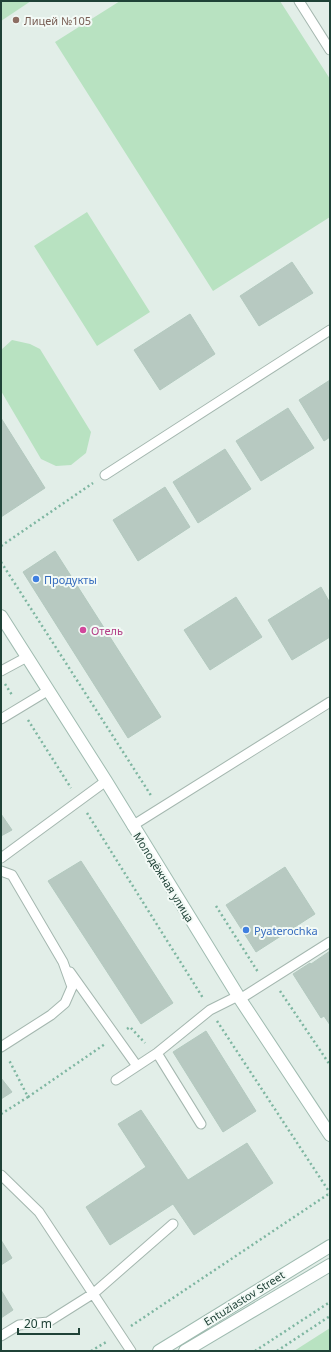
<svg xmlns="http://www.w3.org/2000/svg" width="331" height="1352" viewBox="0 0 331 1352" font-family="'Noto Sans',sans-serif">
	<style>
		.green { fill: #b8e2c1 }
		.building { fill: #b7c9c1; stroke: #b3c9bf }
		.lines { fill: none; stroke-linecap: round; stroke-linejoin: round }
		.lane-casing { stroke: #a4b7af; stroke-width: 11 }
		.secondary-casing { stroke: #9fbbb0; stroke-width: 14 }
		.path { stroke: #7eb6a1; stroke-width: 2.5; stroke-dasharray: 2 3; stroke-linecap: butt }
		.lane { stroke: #fff; stroke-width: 9 }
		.secondary { stroke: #fff; stroke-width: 12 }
		.education-dot { fill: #8d6e63; stroke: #f3faf6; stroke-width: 1.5 }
		.shop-dot { fill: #3f7fe0; stroke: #f3faf6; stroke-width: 1.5 }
		.hotel-dot { fill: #d1479c; stroke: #f3faf6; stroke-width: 1.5 }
		.labels { text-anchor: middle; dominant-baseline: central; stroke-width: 4; stroke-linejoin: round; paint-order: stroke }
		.education-label { font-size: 11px; fill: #785e54; stroke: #f3faf6; text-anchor: start }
		.shop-label { font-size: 11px; fill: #366cbe; stroke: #f3faf6; text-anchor: start }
		.hotel-label { font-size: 11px; fill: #b23c85; stroke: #f3faf6; text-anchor: start }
		.street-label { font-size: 11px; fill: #1f4237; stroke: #f3faf6 }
	</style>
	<rect width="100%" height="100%" fill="#e2eee8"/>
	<!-- green -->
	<path class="green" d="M1 1H31L1 21Z
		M120 1H280L330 79V217L213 291 55 42Z
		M87 212 150 312 97 346 34 246Z
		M12 340 30 344 40 349 91 432 86 453 71 465 56 466 41 459 1 391V350Z
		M330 1328V1351H294Z"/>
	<!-- building -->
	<path class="building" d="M292 262 313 293 259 326 240 296Z
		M190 314 215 354 160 390 134 350Z
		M330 380V437L324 441 299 400Z
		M288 408 314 448 261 481 236 441Z
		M1 418 45 488 1 517Z
		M225 449 251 489 198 523 173 482Z
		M165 487 190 527 138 561 113 520Z
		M55 551 161 717 128 738 23 572Z
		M321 587 330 603V637L292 660 268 620Z
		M236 597 262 637 210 670 184 630Z
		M1 814 12 830 1 836Z
		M81 861 173 1003 141 1024 48 881Z
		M285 867 315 914 256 952 226 905Z
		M330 951V1025L324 1016 321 1018 293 974 310 963 311 964Z
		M206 1031 256 1111 223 1132 173 1052Z
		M1 1078 12 1092 1 1099Z
		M141 1110 188 1180 247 1143 273 1183 194 1235 173 1204 110 1245 86 1207 146 1167 118 1124Z
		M1 1240 12 1258 1 1265Z
		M1 1290 13 1310 1 1318Z"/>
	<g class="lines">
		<defs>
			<path id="lane" d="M299 1 330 50
				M105 475 330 330
				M1 671 27 657
				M1 719 49 690
				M132 826 330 702
				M1 858 106 781
				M1 871 12 875 63 962 72 987 65 1003 51 1015 1 1047
				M70 972 137 1066
				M240 999 330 942
				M157 1053 201 1124
				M116 1080 157 1053 210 1010 238 996
				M1 1175 39 1212 131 1351
				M1 1336 19 1325 48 1322 94 1293 173 1224"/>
			<path id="secondary" d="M1 616 106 781 240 999 330 1135
				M159 1351 330 1246
				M185 1351 330 1265"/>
		</defs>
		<!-- lane casing -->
		<use href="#lane" class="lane-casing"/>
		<!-- secondary casing -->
		<use href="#secondary" class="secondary-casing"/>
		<!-- path -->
		<path class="path" d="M1 546 93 483
			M1 562 152 797
			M5 684 12 695
			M28 720 71 788
			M87 813 203 998
			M216 906 258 972
			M280 991 330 1065
			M217 1021 330 1193
			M127 1029 130 1027 145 1043
			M28 1097 105 1044
			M1 1114 28 1097 9 1060
			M131 1326 330 1193
			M91 1351 108 1341
			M255 1351 330 1302
			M277 1351 330 1316"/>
		<!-- lane -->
		<use href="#lane" class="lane"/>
		<!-- secondary -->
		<use href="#secondary" class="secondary"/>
	</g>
	<!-- markers -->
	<circle class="education-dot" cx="16" cy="20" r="4"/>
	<g class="shop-dot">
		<circle cx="36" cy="579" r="4"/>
		<circle cx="246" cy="930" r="4"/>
	</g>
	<circle class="hotel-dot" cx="83" cy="630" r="4"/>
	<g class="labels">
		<!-- education labels -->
		<g class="education-label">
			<text x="24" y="20">Лицей №105</text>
		</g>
		<!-- shop labels -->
		<g class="shop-label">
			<text x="44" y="579">Продукты</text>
			<text x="254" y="930">Pyaterochka</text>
		</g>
		<!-- hotel labels -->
		<g class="hotel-label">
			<text x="91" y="630">Отель</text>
		</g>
		<!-- street labels -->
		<g class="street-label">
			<text transform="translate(164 877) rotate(58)">Молодёжная улица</text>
			<text transform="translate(244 1298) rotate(-32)">Entuziastov Street</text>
		</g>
	</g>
	<!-- border -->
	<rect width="331" height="1352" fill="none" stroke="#1f4237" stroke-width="4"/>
	<!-- scale -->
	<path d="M18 1328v6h61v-6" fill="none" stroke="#1f4237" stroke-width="2"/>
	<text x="24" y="1328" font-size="12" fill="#1f4237" stroke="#f3faf6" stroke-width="3" paint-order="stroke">20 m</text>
</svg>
